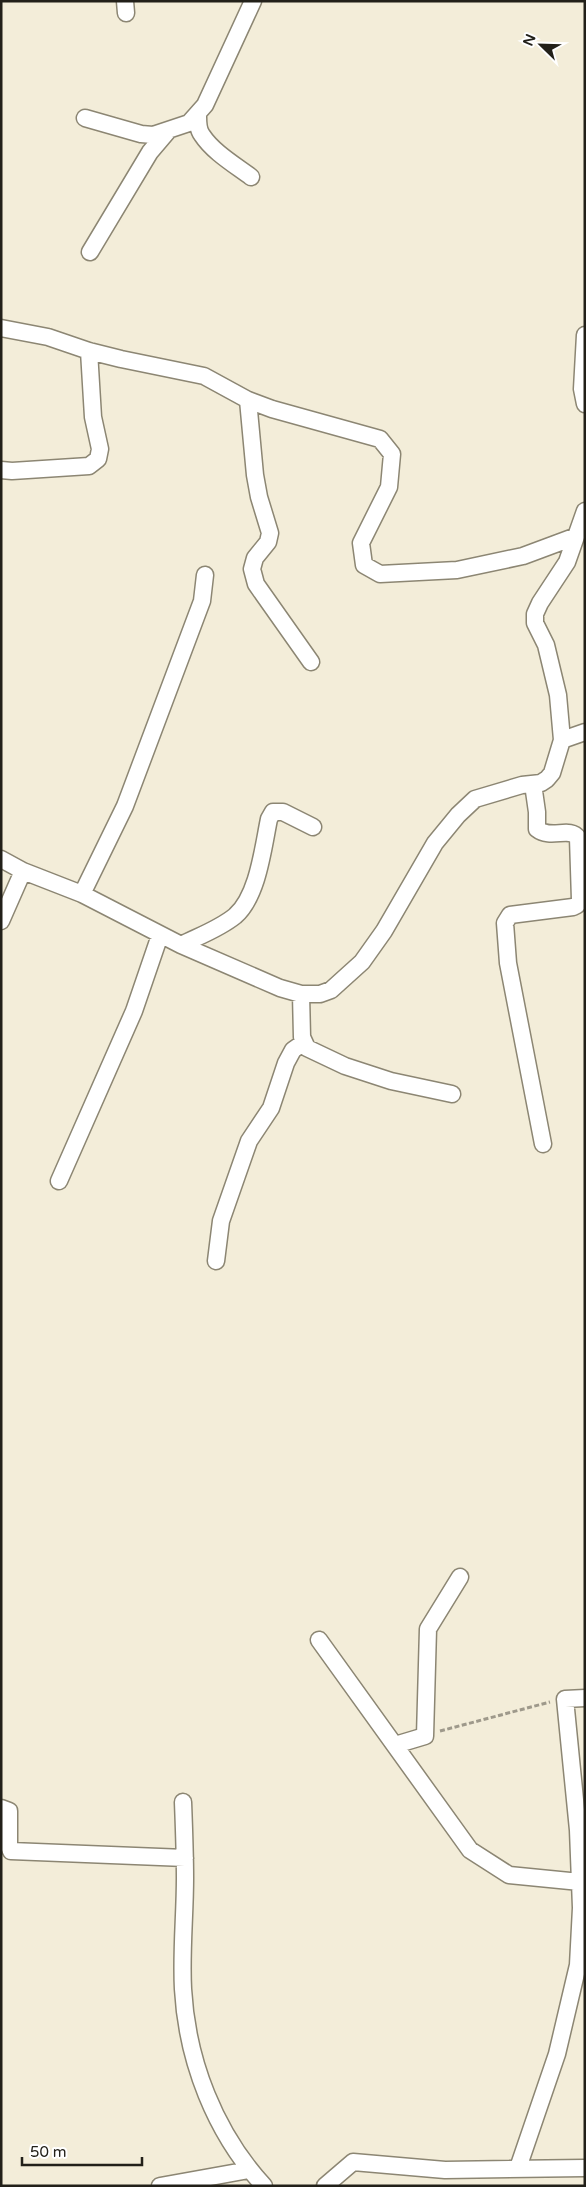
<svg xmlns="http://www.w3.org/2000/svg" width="586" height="2187" viewBox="0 0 586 2187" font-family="'Varela Round',sans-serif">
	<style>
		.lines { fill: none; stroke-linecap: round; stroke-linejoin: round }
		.minor-casing { stroke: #8c8673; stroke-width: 19 }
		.path { stroke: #9e998b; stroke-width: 3; stroke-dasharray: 5 2.5; stroke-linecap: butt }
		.minor { stroke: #fff; stroke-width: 16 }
	</style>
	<rect width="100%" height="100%" fill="#f3edd9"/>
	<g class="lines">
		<defs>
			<path id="minor" d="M125 1 126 13
				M198 116C198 123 198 130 202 135 213 152 235 165 251 177
				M85 118 141 134 153 135 189 123 205 105 253 1
				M90 252 150 152 167 132
				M1 328 48 337 89 351 121 359 204 376 248 400 272 409 380 439 392 454 389 487 361 543 364 565 380 574 457 570 523 556 574 537
				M585 335 582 389 585 404
				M248 400 255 475 259 497 270 533 268 542 255 558 252 569 256 584 311 662
				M1 470 12 471 89 466 98 459 100 449 93 417 89 351
				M562 740 558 695 546 645 535 623V614L540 603 567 562 585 511
				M533 784 537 812V829C551 840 570 826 578 838L580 900 577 905 573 907 510 915 505 923 508 963 543 1144
				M1 859 23 871 82 894 181 945 280 988 301 994H320L331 990 362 962 384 931 435 843 458 815 475 799 522 785 541 783 547 779 552 773 562 740 585 732
				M82 894 125 806 202 601 205 575
				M1 921 23 871
				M181 945C199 936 219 929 235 916 258 896 263 848 269 819L273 812H283L313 827
				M301 994 302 1037 307 1048 345 1066 391 1081 452 1094
				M59 1181 134 1011 160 935
				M216 1261 221 1221 249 1141 271 1108 286 1063 293 1050 303 1043
				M319 1640 470 1850 509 1875 580 1882
				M395 1745 425 1736 428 1629 460 1577
				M183 1802C184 1828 185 1853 185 1878 185 1915 181 1952 183 1989 187 2061 215 2133 264 2186
				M1 1808 9 1811V1846L11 1851 185 1858
				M518 2168 557 2054 578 1965 581 1908 578 1830 565 1699 585 1698
				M160 2186 249 2170
				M325 2186 353 2162 445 2170 585 2168"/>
		</defs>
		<!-- minor casing -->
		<use href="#minor" class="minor-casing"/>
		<!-- path -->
		<path class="path" d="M440 1731 550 1702"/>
		<!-- minor -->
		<use href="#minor" class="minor"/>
	</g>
	<!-- border -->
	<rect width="586" height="2187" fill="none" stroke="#222019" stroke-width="5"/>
	<!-- north arrow -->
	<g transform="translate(541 45) rotate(293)" stroke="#ffffff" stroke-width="4" paint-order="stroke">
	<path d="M0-4L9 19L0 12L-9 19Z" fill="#222019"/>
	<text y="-8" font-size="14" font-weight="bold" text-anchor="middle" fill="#222019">N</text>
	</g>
	<!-- scale -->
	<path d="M22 2157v8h120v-8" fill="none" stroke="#222019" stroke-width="2.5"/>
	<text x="30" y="2157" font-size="15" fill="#222019" stroke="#ffffff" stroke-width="4" paint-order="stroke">50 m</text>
</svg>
